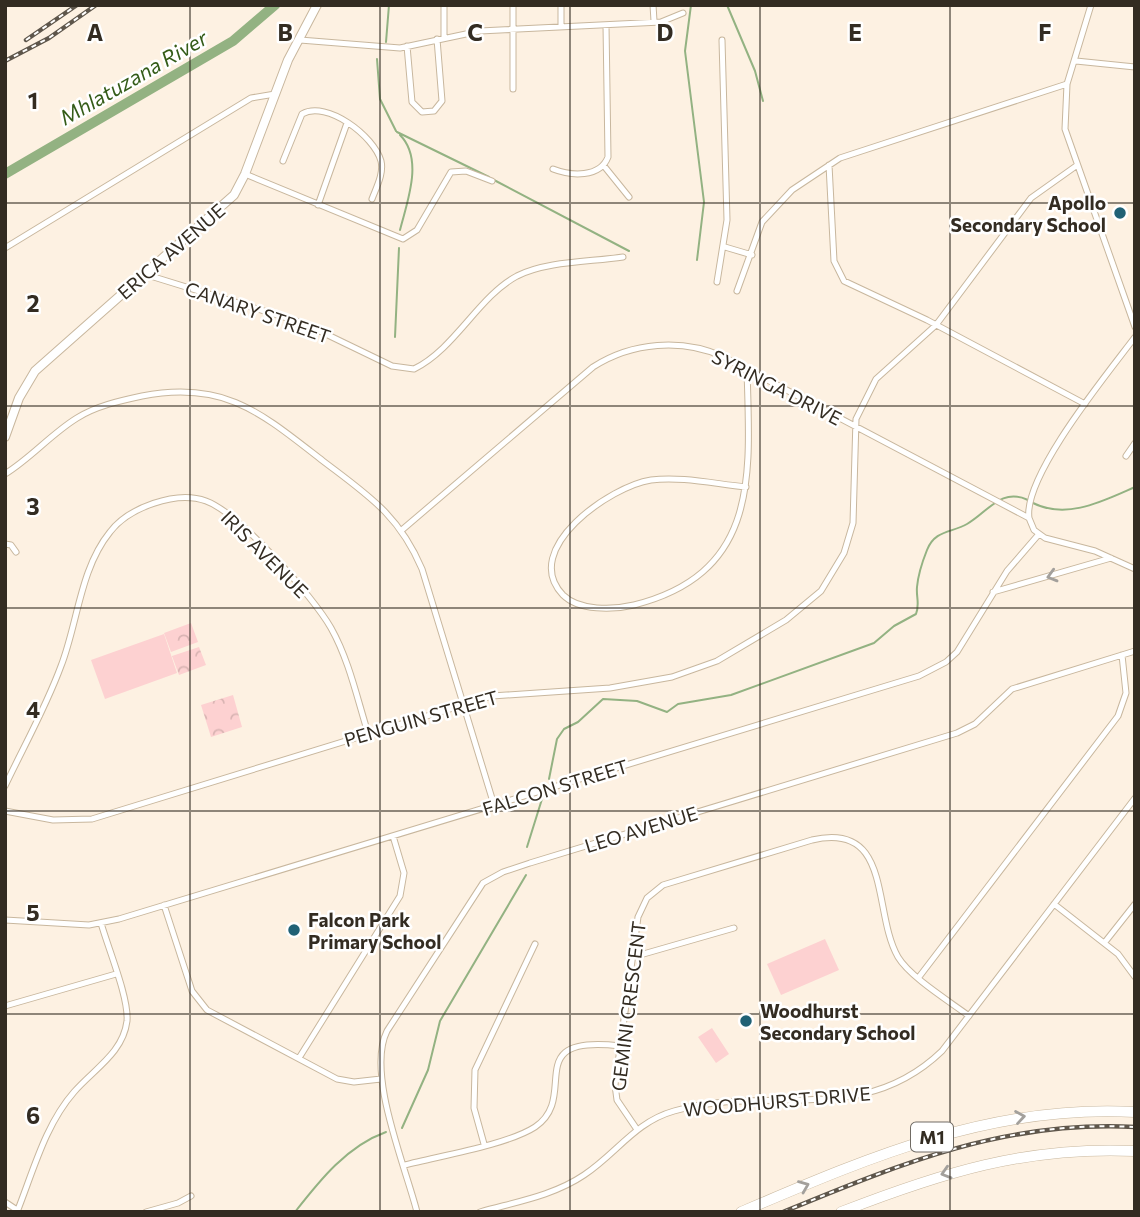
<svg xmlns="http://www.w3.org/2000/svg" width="1140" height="1217" viewBox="0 0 1140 1217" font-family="Commissioner,sans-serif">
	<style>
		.park { fill: url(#park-crowns) }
		.garden { fill: #fdd1d1 }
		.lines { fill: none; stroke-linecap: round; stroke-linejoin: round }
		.stream { stroke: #93b282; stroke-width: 2 }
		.river { stroke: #93b282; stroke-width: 10 }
		.street-casing { stroke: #c8b79e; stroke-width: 7 }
		.secondary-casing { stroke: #c8b79e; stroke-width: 10 }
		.highway-casing { stroke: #c8b79e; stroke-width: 11 }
		.street { stroke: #fff; stroke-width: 5 }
		.secondary { stroke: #fff; stroke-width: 8 }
		.highway { stroke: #fff; stroke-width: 10 }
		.rail-casing { stroke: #5e564b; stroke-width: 4.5 }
		.rail { stroke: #fff; stroke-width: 2; stroke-dasharray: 5; stroke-linecap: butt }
		.oneway { stroke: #a3a09c }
		.grid { fill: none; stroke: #332c22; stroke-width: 2; stroke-opacity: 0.55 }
		.poi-dot { fill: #206175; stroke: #fff; stroke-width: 2.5 }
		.labels { text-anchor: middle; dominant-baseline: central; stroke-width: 5; stroke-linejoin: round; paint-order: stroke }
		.shield { fill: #fff; stroke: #706b64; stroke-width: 2 }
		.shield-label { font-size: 18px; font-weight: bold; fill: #332c22 }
		.poi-label { font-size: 19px; font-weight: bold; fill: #332c22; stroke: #fff; text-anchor: start }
		.street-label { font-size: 19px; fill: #332c22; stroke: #fff }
		.water-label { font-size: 21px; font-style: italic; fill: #345c18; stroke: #fff }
		.grid-label { font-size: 23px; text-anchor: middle; font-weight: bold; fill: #332c22; stroke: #fff; stroke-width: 5; stroke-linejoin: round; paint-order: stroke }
	</style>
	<defs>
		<pattern id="park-crowns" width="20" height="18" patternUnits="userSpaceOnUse" patternTransform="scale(1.75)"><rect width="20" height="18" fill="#fdd1d1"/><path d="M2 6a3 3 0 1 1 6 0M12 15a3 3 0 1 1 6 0" fill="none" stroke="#d9b4b3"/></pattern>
	</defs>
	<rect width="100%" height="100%" fill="#fdf1e2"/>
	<!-- park -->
	<path class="park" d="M191 623 198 642 171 652 164 633Z
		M199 647 206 665 179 675 172 656Z
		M233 695 242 727 211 737 201 705Z"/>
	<!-- garden -->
	<path class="garden" d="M164 634 177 673 105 699 91 660Z
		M825 939 839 970 781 995 767 964Z
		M712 1028 729 1054 716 1063 698 1037Z"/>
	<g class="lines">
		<!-- stream -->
		<path class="stream" d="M691 5 685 51 704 202 697 260
			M727 5 755 71 763 101
			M386 42 389 5
			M377 59 380 99 396 131
			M397 132 489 177
			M494 180 629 251
			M400 230C407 202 424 159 400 135
			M395 337 399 248
			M1033 503C1067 520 1103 501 1135 487
			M549 779 557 739 564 729 578 722 603 699 637 701 667 712 678 704 731 695 874 643 894 626 916 614C920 604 916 597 917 587 918 576 923 560 927 550 935 530 951 533 967 524 988 512 1001 487 1028 500
			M527 847 542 799
			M402 1128 428 1070 440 1021 526 875
			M295 1212C320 1180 347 1146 386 1132"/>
		<!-- river -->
		<path class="river" d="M5 174 233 41 275 5"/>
		<defs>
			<path id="street" d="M513 5V89
				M653 5 654 21
				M1091 5 1067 84 1065 129 1135 327
				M561 27V5
				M444 38V5
				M300 40 400 48 480 31 661 22 683 13
				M407 46 412 102 422 112 434 111 442 101 437 39
				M1076 61 1135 67
				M283 161 302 114C327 100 374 136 381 161 384 174 376 188 372 199
				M829 165 834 261 844 281 927 320 1085 404
				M604 166 629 197
				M553 169C571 176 600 178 608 157L606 25
				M245 174 403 239 417 230 451 172 466 171 492 181
				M318 205 347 123
				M725 247 752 255
				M5 248 251 98 275 94
				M144 274 303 323 392 366 414 369C455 349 478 297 517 276 547 261 590 262 623 257
				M717 282 727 220 722 40
				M737 291 762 222 792 190 840 158 1067 84
				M1126 456 1135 443
				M5 474C31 458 51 434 77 418 96 406 119 401 142 396 225 380 261 413 323 461 369 496 399 515 422 569L494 805
				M746 487C715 484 681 476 651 480 611 486 519 549 563 595 579 611 613 610 634 605 760 573 750 475 747 370
				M1029 518C1023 476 1108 373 1135 337
				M403 529 593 367C632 342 682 338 724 357L1029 518 1034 530 1045 538 1095 551 1135 569
				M5 544 11 545 16 552
				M993 592 1111 558
				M5 786C24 746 46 707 61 666 78 622 80 569 110 532 128 508 176 490 206 501 239 513 313 596 331 628 349 660 357 698 368 733
				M5 811 53 820 92 819 492 696 610 688 672 677 717 661 786 620 821 591 844 553 853 523 856 419 876 379 936 325 1031 198 1076 166
				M1054 904 1118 954 1135 977
				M164 905 192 991 207 1010 337 1079 354 1082 381 1079
				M5 920 89 925 119 919 919 676 946 662 957 652 1007 571 1039 534
				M1105 942 1135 904
				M633 957 734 928
				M919 977 1118 716 1126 693 1122 655
				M5 1006 116 974
				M299 1058 400 896 404 873 393 836
				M636 1128 617 1100 615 1085 638 917 647 898 663 885 812 840C893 821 872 912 898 957 910 977 949 1001 969 1016
				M484 1144 474 1108 475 1070 535 944
				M405 1165C439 1156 507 1145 535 1127 581 1096 518 1034 620 1046
				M5 1202 17 1210
				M17 1212C33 1172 45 1125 74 1092 94 1069 123 1053 127 1021 129 998 108 948 101 923
				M146 1212 178 1203 191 1196
				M417 1212C405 1165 366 1073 387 1031L483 883 503 872 530 863 957 733 975 724 1012 689 1135 651
				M480 1212C515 1202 553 1196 584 1175 617 1153 635 1122 674 1111 769 1083 861 1129 942 1051L1135 798"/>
			<path id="secondary" d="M5 437 19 398 35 371 234 195 245 174 288 60 317 5"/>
			<path id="highway" d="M741 1212C870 1157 992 1104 1135 1112
				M841 1212C941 1173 1026 1146 1135 1151"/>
		</defs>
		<!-- street casing -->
		<use href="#street" class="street-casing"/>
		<!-- secondary casing -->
		<use href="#secondary" class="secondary-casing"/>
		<!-- highway casing -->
		<use href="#highway" class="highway-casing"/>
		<!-- street -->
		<use href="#street" class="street"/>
		<!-- secondary -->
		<use href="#secondary" class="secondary"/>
		<!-- highway -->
		<use href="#highway" class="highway"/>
		<defs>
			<path id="rail" d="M26 40 77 5
				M5 61 49 38 96 5
				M783 1212C900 1164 1005 1120 1135 1127"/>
		</defs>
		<!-- rail casing -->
		<use href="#rail" class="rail-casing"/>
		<!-- rail -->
		<use href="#rail" class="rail"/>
	</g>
	<!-- one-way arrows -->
	<defs><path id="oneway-chevron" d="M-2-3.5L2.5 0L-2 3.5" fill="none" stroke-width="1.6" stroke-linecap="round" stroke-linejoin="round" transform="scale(1.75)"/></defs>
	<g class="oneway">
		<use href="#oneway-chevron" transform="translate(1052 576) rotate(164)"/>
		<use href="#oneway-chevron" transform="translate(1020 1117) rotate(-9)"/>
		<use href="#oneway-chevron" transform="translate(946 1173) rotate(163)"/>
		<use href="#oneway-chevron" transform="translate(804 1186) rotate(-22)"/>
	</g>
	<!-- grid -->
	<path class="grid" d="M190 5V1212M380 5V1212M570 5V1212M760 5V1212M950 5V1212M5 203H1135M5 406H1135M5 608H1135M5 811H1135M5 1014H1135"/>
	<!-- markers -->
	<g class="poi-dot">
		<circle cx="1120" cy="213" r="7"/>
		<circle cx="294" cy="930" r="7"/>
		<circle cx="746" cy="1021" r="7"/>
	</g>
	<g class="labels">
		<!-- shield labels -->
		<rect class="shield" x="911" y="1122.5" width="42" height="29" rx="5"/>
		<g class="shield-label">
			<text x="932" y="1137">M1</text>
		</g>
		<!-- poi labels -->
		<g class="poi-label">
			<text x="1106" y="202" text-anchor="end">Apollo<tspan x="1106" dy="22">Secondary School</tspan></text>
			<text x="308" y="919">Falcon Park<tspan x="308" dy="22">Primary School</tspan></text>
			<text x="760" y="1010">Woodhurst<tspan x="760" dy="22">Secondary School</tspan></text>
		</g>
		<!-- street labels -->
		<g class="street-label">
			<text transform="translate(171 251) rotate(-41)">ERICA AVENUE</text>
			<text transform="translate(258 312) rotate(19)">CANARY STREET</text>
			<text transform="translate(777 387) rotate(27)">SYRINGA DRIVE</text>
			<text transform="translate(265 554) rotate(45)">IRIS AVENUE</text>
			<text transform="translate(421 718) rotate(-16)">PENGUIN STREET</text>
			<text transform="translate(555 787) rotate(-17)">FALCON STREET</text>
			<text transform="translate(641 829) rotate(-17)">LEO AVENUE</text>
			<text transform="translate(628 1006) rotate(-83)">GEMINI CRESCENT</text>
			<text transform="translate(777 1101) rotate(-5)">WOODHURST DRIVE</text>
		</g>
		<!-- water labels -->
		<g class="water-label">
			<text transform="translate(133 77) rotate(-30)">Mhlatuzana River</text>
		</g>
	</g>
	<g class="grid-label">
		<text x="95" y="41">A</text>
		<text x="285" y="41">B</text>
		<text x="475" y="41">C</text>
		<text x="665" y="41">D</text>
		<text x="855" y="41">E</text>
		<text x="1045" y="41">F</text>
		<text x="33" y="109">1</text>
		<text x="33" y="312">2</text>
		<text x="33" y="515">3</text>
		<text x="33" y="718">4</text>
		<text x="33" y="921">5</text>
		<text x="33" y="1124">6</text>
	</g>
	<!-- border -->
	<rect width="1140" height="1217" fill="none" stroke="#332c22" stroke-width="14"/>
</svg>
